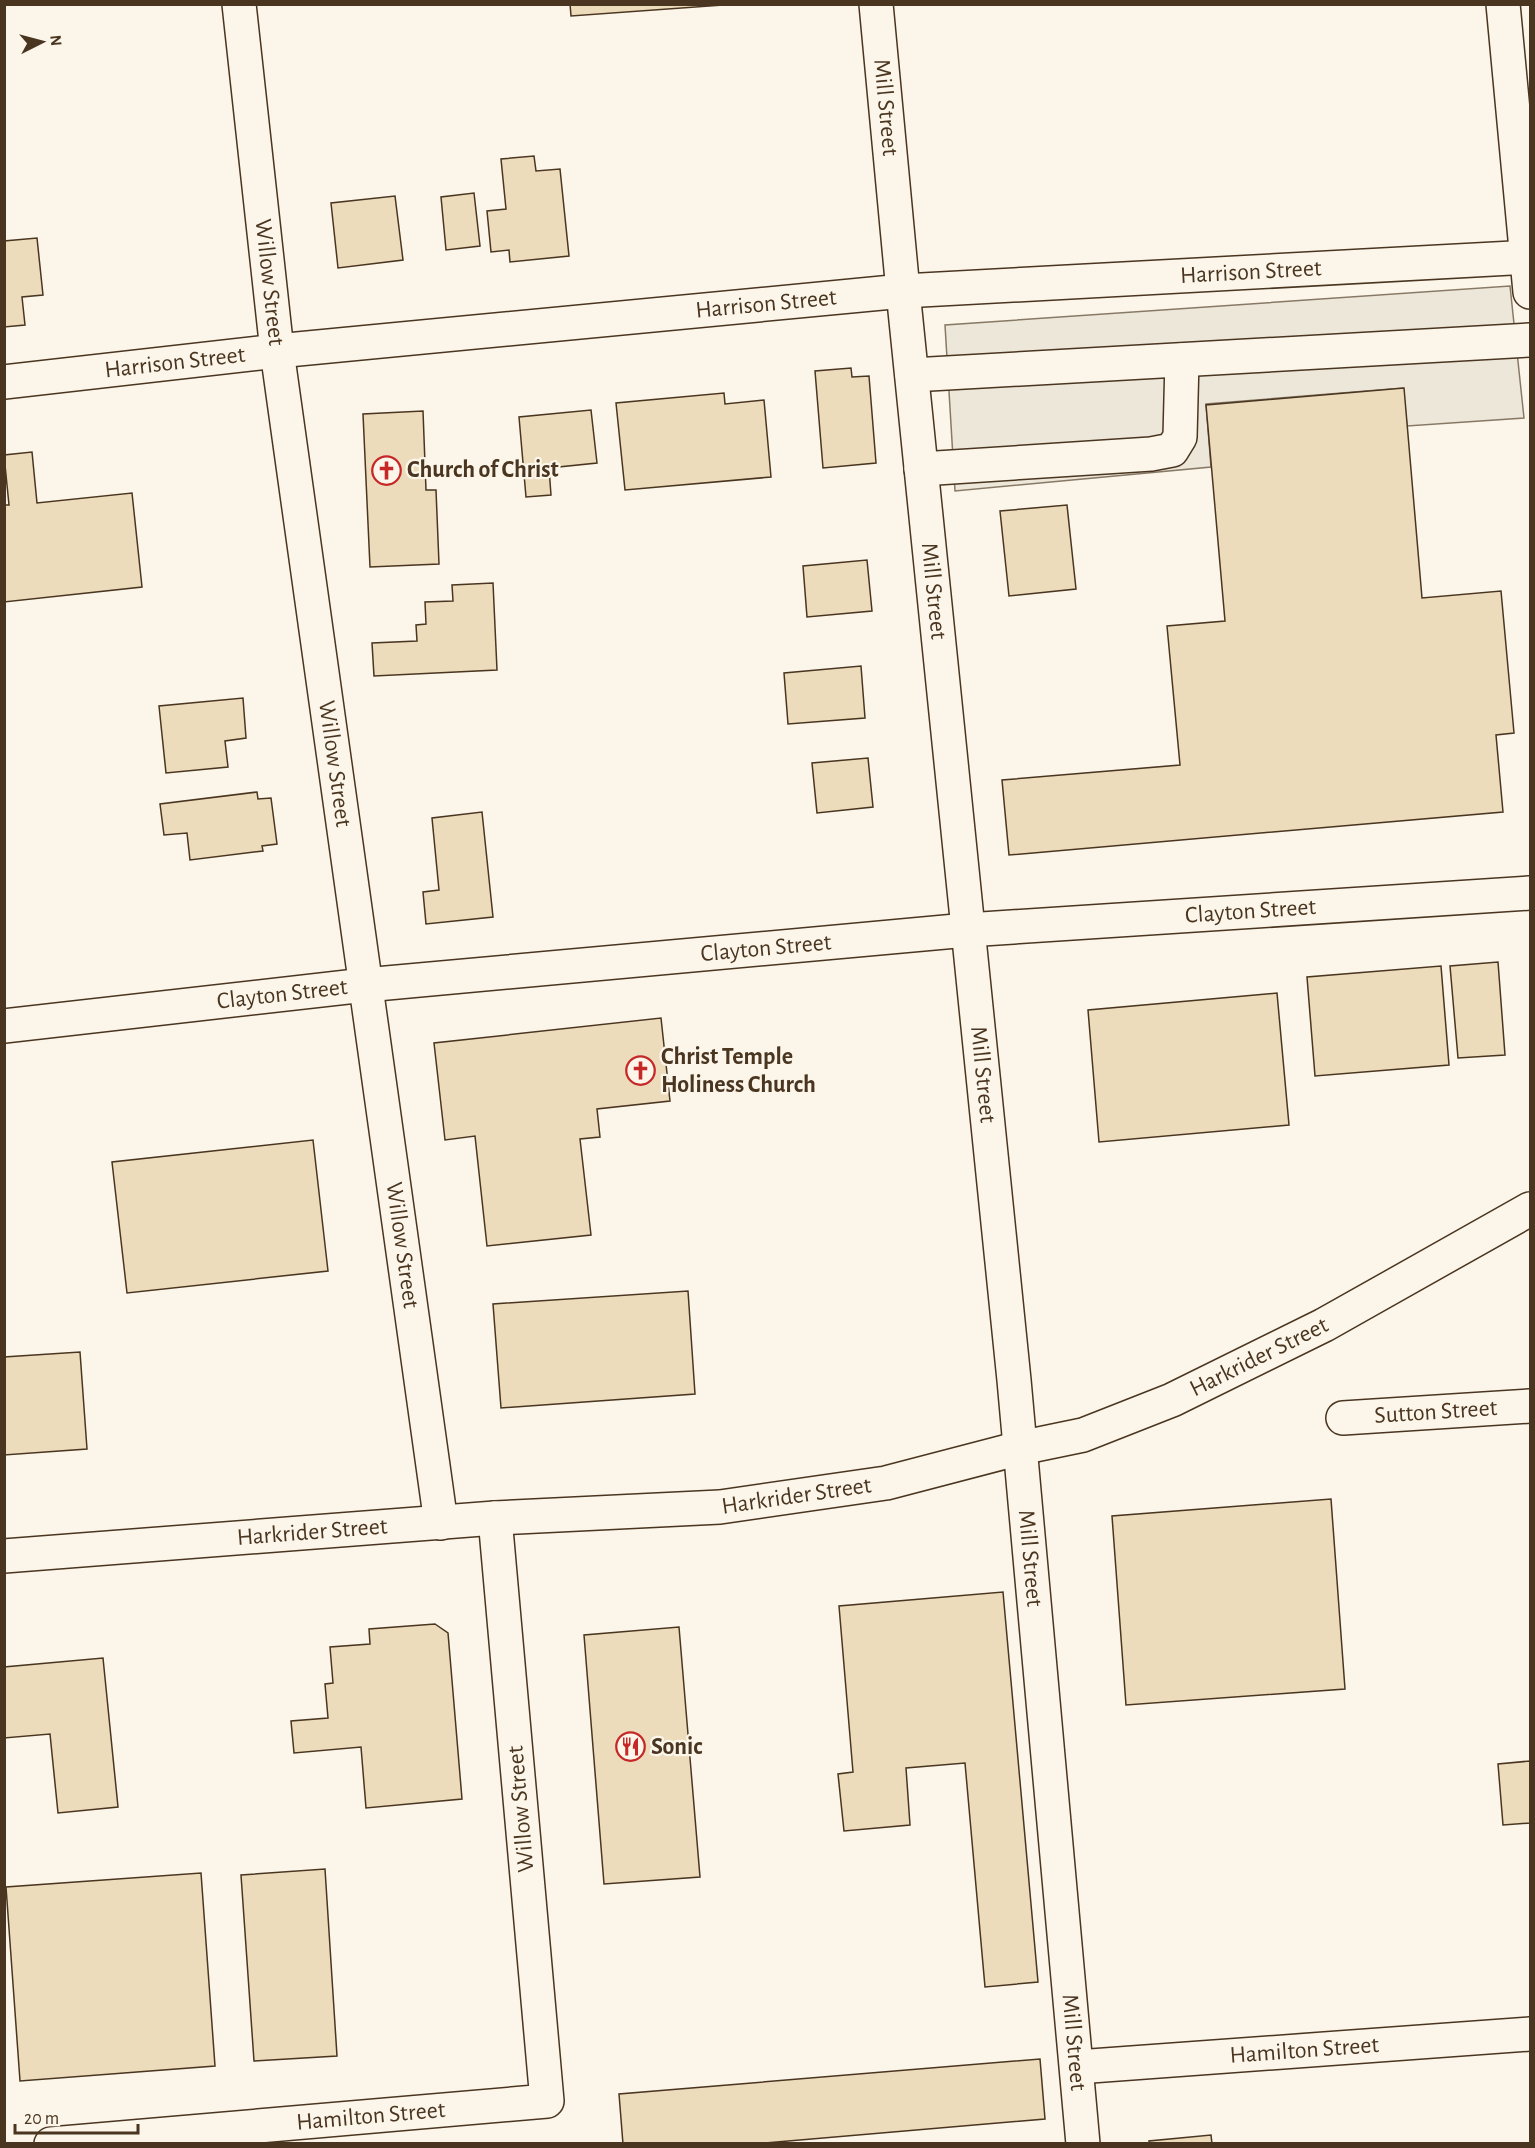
<svg xmlns="http://www.w3.org/2000/svg" width="1535" height="2148" viewBox="0 0 1535 2148" font-family="'Alegreya Sans',sans-serif">
	<style>
		.parking { fill: #ede7d9; stroke: #887966; stroke-width: 1.5 }
		.building { fill: #ecdcbc; stroke: #4a3520; stroke-width: 1.5 }
		.lines { fill: none; stroke-linecap: round; stroke-linejoin: round }
		.minor-casing { stroke: #4a3520; stroke-width: 36 }
		.major-casing { stroke: #4a3520; stroke-width: 36 }
		.minor { stroke: #fbf6e9; stroke-width: 33 }
		.major { stroke: #fbf6e9; stroke-width: 33 }
		.labels { text-anchor: middle; dominant-baseline: central; stroke-width: 4.5; stroke-linejoin: round; paint-order: stroke }
		.street-label { font-size: 24px; fill: #4a3520; stroke: #fbf6e9 }
		.poi-label { font-size: 24px; font-weight: bold; fill: #4a3520; stroke: #fbf6e9; text-anchor: start }
	</style>
	<rect width="100%" height="100%" fill="#fbf6e9"/>
	<!-- parking -->
	<path class="parking" d="M1510 286 1524 418 1407 426 1403 388 1206 404 1211 467 955 491 945 325Z"/>
	<!-- building -->
	<path class="building" d="M570 4H737L571 16Z
		M534 156 536 171 560 169 569 256 510 262 509 250 491 252 487 211 506 209 501 159Z
		M474 193 480 246 446 250 441 197Z
		M395 196 403 260 338 268 331 203Z
		M37 238 43 295 22 297 25 325 4 327V241Z
		M851 368 852 377 869 376 876 463 823 468 815 371Z
		M1404 388 1422 598 1501 591 1514 733 1496 735 1503 812 1009 855 1002 780 1180 765 1167 626 1225 621 1206 405Z
		M724 393 725 404 764 400 771 477 625 490 616 403Z
		M591 410 597 463 549 468 551 495 526 497 519 417Z
		M423 411 426 490H436L439 564 370 567 363 414Z
		M32 452 37 503 132 493 142 587 4 602V505H9L4 455Z
		M1067 505 1076 589 1009 596 1000 511Z
		M867 560 872 611 807 617 803 566Z
		M493 583 497 670 374 676 372 643 417 641 416 625 426 624 425 602 453 601 452 585Z
		M861 666 865 718 788 724 784 673Z
		M243 698 246 738 225 741 228 767 166 773 159 706Z
		M868 758 873 807 817 813 812 763Z
		M257 792 258 799 271 798 277 844 262 846 263 851 190 860 187 833 164 835 160 804Z
		M482 812 493 917 426 924 423 892 439 890 432 818Z
		M1498 962 1505 1055 1458 1058 1450 966Z
		M1441 966 1449 1065 1315 1076 1307 977Z
		M1277 993 1289 1125 1099 1142 1088 1010Z
		M661 1018 670 1101 597 1109 600 1137 580 1139 591 1235 487 1246 475 1136 445 1140 434 1043Z
		M313 1140 328 1271 127 1293 112 1162Z
		M688 1291 695 1394 501 1408 493 1304Z
		M80 1352 87 1449 4 1455V1357Z
		M1331 1499 1345 1689 1126 1705 1112 1516Z
		M1003 1592 1038 1982 985 1987 965 1763 906 1768 910 1825 844 1831 838 1774 853 1772 839 1606Z
		M435 1624 448 1633 462 1799 366 1808 361 1747 294 1753 291 1721 328 1718 325 1684 333 1683 330 1647 370 1644 369 1629Z
		M679 1627 700 1877 604 1884 584 1635Z
		M103 1658 118 1807 58 1813 50 1734 4 1738V1667Z
		M1530 1761V1823L1503 1825 1498 1764Z
		M325 1869 337 2056 254 2061 241 1875Z
		M201 1873 215 2066 20 2081 6 1887Z
		M1040 2059 1045 2119 753 2144H623L619 2094Z
		M1211 2135 1212 2144H1150L1149 2141Z"/>
	<g class="lines">
		<defs>
			<g id="minor">
				<path id="s1" d="M239 4 277 351 441 1523"/>
				<path id="s2" d="M876 4 903 291 1014 1380 1083 2144"/>
				<path d="M1503 4 1530 292"/>
				<path d="M912 375 1530 340"/>
				<path id="s3" d="M4 382 277 351 903 291 1530 257"/>
				<path d="M921 469 1151 454 1172 450 1180 437 1182 360"/>
				<path id="s4" d="M4 1026 365 985 967 930 1530 893"/>
				<path id="s5" d="M1343 1418 1530 1406"/>
				<path id="s6" d="M1077 2067 1530 2034"/>
				<path id="s7" d="M51 2144 547 2101 495 1518"/>
			</g>
			<g id="major">
				<path id="s8" d="M4 1556 495 1518 720 1507 886 1483 1020 1448 1083 1435 1172 1400 1324 1325 1530 1209"/>
			</g>
		</defs>
		<!-- minor casing -->
		<use href="#minor" class="minor-casing"/>
		<!-- major casing -->
		<use href="#major" class="major-casing"/>
		<!-- minor -->
		<use href="#minor" class="minor"/>
		<!-- major -->
		<use href="#major" class="major"/>
	</g>
	<!-- icons -->
	<defs>
		<symbol id="church-ring" viewBox="-11 -11 22 22"><circle r="9.5" fill="#fbf6e9" stroke="#c62828" stroke-width="1.5"/><path d="M-1.2-6h2.4v3.5h3.3v2.4h-3.3V6h-2.4V-.1h-3.3v-2.4h3.3Z" fill="#c62828"/></symbol>
		<symbol id="restaurant-ring" viewBox="-11 -11 22 22"><circle r="9.5" fill="#fbf6e9" stroke="#c62828" stroke-width="1.5"/><path d="M-5-6h1v4h1v-4h1v4h1v-4h1v5L-1.5 .5V6h-2V.5L-5-1ZM5-6V6H3V1.5H1.5Q1.5-4 5-6Z" fill="#c62828"/></symbol>
	</defs>
	<g fill-rule="evenodd">
		<use href="#church-ring" x="370" y="454" width="33" height="33"/>
		<use href="#church-ring" x="624" y="1054" width="33" height="33"/>
		<use href="#restaurant-ring" x="614" y="1730" width="33" height="33"/>
	</g>
	<g class="labels">
		<!-- street labels -->
		<g class="street-label">
			<text stroke="none"><textPath href="#s2" startOffset="104">Mill Street</textPath></text>
			<text stroke="none"><textPath href="#s3" startOffset="1252">Harrison Street</textPath></text>
			<text stroke="none"><textPath href="#s1" startOffset="280">Willow Street</textPath></text>
			<text stroke="none"><textPath href="#s3" startOffset="766">Harrison Street</textPath></text>
			<text stroke="none"><textPath href="#s3" startOffset="172">Harrison Street</textPath></text>
			<text stroke="none"><textPath href="#s2" startOffset="590">Mill Street</textPath></text>
			<text stroke="none"><textPath href="#s1" startOffset="766">Willow Street</textPath></text>
			<text stroke="none"><textPath href="#s4" startOffset="1252">Clayton Street</textPath></text>
			<text stroke="none"><textPath href="#s4" startOffset="766">Clayton Street</textPath></text>
			<text stroke="none"><textPath href="#s4" startOffset="280">Clayton Street</textPath></text>
			<text stroke="none"><textPath href="#s2" startOffset="1076">Mill Street</textPath></text>
			<text stroke="none"><textPath href="#s1" startOffset="1252">Willow Street</textPath></text>
			<text stroke="none"><textPath href="#s8" startOffset="1281">Harkrider Street</textPath></text>
			<text stroke="none"><textPath href="#s5" startOffset="93">Sutton Street</textPath></text>
			<text stroke="none"><textPath href="#s8" startOffset="795">Harkrider Street</textPath></text>
			<text stroke="none"><textPath href="#s8" startOffset="309">Harkrider Street</textPath></text>
			<text stroke="none"><textPath href="#s2" startOffset="1562">Mill Street</textPath></text>
			<text transform="translate(521 1809) rotate(-95)">Willow Street</text>
			<text stroke="none"><textPath href="#s2" startOffset="2048">Mill Street</textPath></text>
			<text stroke="none"><textPath href="#s6" startOffset="228">Hamilton Street</textPath></text>
			<text stroke="none"><textPath href="#s7" startOffset="321">Hamilton Street</textPath></text>
		</g>
		<!-- poi labels -->
		<g class="poi-label">
			<text x="407" y="470">Church of Christ</text>
			<text x="661" y="1057">Christ Temple<tspan x="661" dy="28">Holiness Church</tspan></text>
			<text x="651" y="1747">Sonic</text>
		</g>
	</g>
	<!-- border -->
	<rect width="1535" height="2148" fill="none" stroke="#4a3520" stroke-width="12"/>
	<!-- north arrow -->
	<g transform="translate(42 42) rotate(84)" stroke="#fbf6e9" stroke-width="4.5" paint-order="stroke">
	<path d="M0-4.5L10 22L0 15L-10 22Z" fill="#4a3520"/>
	<text y="-9" font-size="16" font-weight="bold" text-anchor="middle" fill="#4a3520">N</text>
	</g>
	<!-- scale -->
	<path d="M15 2124v9h123v-9" fill="none" stroke="#4a3520" stroke-width="3"/>
	<text x="24" y="2124" font-size="18" fill="#4a3520" stroke="#fbf6e9" stroke-width="4.5" paint-order="stroke">20 m</text>
</svg>
